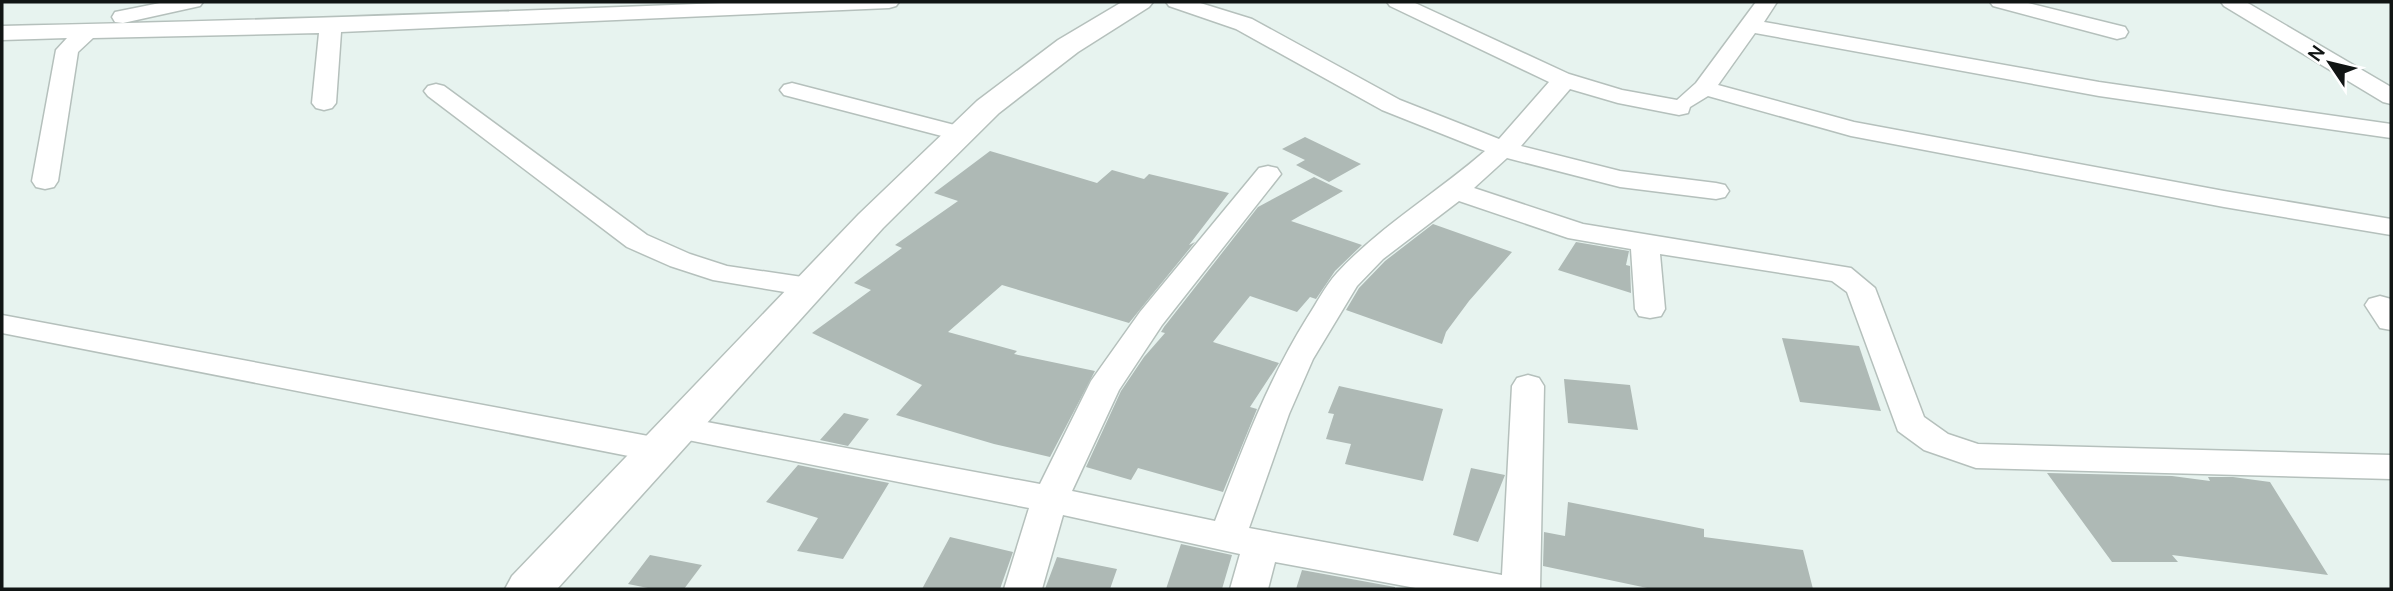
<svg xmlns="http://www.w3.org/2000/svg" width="2393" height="591" viewBox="0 0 2393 591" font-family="Manrope,sans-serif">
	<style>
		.building { fill: #aeb9b5 }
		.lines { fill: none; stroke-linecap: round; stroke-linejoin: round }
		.minor-casing { stroke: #b5c0bc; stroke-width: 3 }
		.tertiary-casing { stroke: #b5c0bc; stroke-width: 3 }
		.minor { fill: #fff; fill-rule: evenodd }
		.tertiary { fill: #fff; fill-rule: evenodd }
	</style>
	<rect width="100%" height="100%" fill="#e7f3ef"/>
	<!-- building -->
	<path class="building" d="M1305 137 1361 164 1329 182 1296 165 1305 160 1282 149Z
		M990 151 1097 183 1112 170 1144 179 1149 174 1229 193 1189 245 1195 242 1129 323 1002 285 948 332 1017 351 1014 354 1095 371 1050 457 994 444 896 415 922 385 812 333 871 290 854 283 902 248 895 245 958 201 934 193Z
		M1314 177 1343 191 1291 221 1362 245 1335 271 1316 299 1310 297 1297 312 1250 296 1213 342 1279 363 1250 407 1257 409 1223 492 1138 468 1131 480 1086 467 1121 391 1144 357 1165 333 1161 332 1164 327 1258 207Z
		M1433 224 1512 252 1469 301 1446 332 1442 344 1346 310 1359 288 1385 261Z
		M1576 242 1629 251 1626 265 1630 266 1631 293 1558 270Z
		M1782 338 1859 346 1881 411 1800 402Z
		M1564 379 1630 385 1638 430 1568 423Z
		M1339 386 1443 409 1423 481 1345 464 1351 444 1326 439 1334 414 1328 413Z
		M844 413 869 419 848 446 820 440Z
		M798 465 889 483 843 559 797 551 818 518 766 502Z
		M1471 468 1505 475 1478 542 1453 535Z
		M2047 473 2172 476 2210 481 2208 477H2233L2270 482 2328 575 2172 555 2178 562H2112Z
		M1568 502 1704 529V537L1803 550 1813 589H1652L1543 566 1544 532 1565 536Z
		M950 537 1013 552 1000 589H922Z
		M1181 544 1232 555 1222 589H1166Z
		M650 555 702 565 684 589H653L628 584Z
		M1057 557 1117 569 1110 589H1045Z
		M1302 570 1395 587V589H1296Z"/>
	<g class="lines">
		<defs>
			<path id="minor" d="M165 2H203L200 6 123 23 115 22 112 17 115 12Z
				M747 2H899L896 6 889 8 341 32 336 103 332 108 324 110 316 108 312 103 319 33 93 38 78 52 58 181 54 187 45 189 36 187 32 181 56 50 67 38 2 40V26C250 21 499 12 747 2Z
				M1166 2H1197L1252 19 1400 100 1499 139 1549 82 1390 6 1387 2H1413L1569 74 1622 90 1677 100 1696 83 1756 2H1777L1764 22 2099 82 2391 124V138L2099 96 1755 33 1718 85 1854 122 2224 191 2391 219V235L2224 207 1851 136 1708 96 1690 107 1688 113 1679 115 1618 103 1570 89 1521 146 1620 171 1716 183 1725 185 1729 191 1725 197 1716 199 1620 187 1507 158 1474 188 1583 224 1851 268 1875 288 1924 417 1948 434 1978 444 2391 455V479L1976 468 1924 450 1898 431 1847 292 1832 281 1660 254 1665 309 1661 316 1650 318 1639 316 1635 309 1631 249 1568 238 1459 201 1383 259 1357 286 1313 359 1289 414 1249 528 1502 575 1512 386 1517 378 1528 375 1539 378 1544 386 1540 589H1421L1275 562 1268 589H1230L1240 554 1063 515 1042 589H1004L1029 508 668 436 663 428 668 420 680 417 1040 484 1091 381 1140 312 1259 168 1268 166 1277 168 1281 174 1162 325 1119 390 1072 491 1215 521C1242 450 1267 382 1307 318 1317 303 1325 286 1337 273 1379 227 1437 193 1485 151L1382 110 1236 29 1169 6Z
				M1990 2H2024L2125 27 2128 32 2125 37 2117 39 1993 6Z
				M2221 2H2246L2391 87V104L2383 102 2224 6Z
				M792 83 970 129 973 134 970 139 961 141 784 95 780 90 784 85Z
				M436 84 444 86 647 235 690 254 727 266 809 278 819 281 824 287 819 293 809 296 713 280 670 266 627 247 428 96 424 91 428 86Z
				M2380 296 2391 299V330L2380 328 2365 305 2369 299Z
				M2 315 659 438 671 442 676 450 671 458 659 462 2 333Z"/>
			<path id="tertiary" d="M1122 2H1153L1149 7 1078 52 999 113 883 228 557 589H505L512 576 859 214 977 101 1058 40Z"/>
		</defs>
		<!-- minor casing -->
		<use href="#minor" class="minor-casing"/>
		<!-- tertiary casing -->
		<use href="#tertiary" class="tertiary-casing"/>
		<!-- minor -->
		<use href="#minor" class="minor"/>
		<!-- tertiary -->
		<use href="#tertiary" class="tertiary"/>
	</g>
	<!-- border -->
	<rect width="2393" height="591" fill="none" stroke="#111514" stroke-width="7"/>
	<!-- north arrow -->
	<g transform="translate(2330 63) rotate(305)" stroke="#ffffff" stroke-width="5" paint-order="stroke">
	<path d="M0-5L12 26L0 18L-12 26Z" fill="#111514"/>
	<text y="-10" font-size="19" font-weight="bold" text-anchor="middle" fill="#111514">N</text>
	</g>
</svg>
